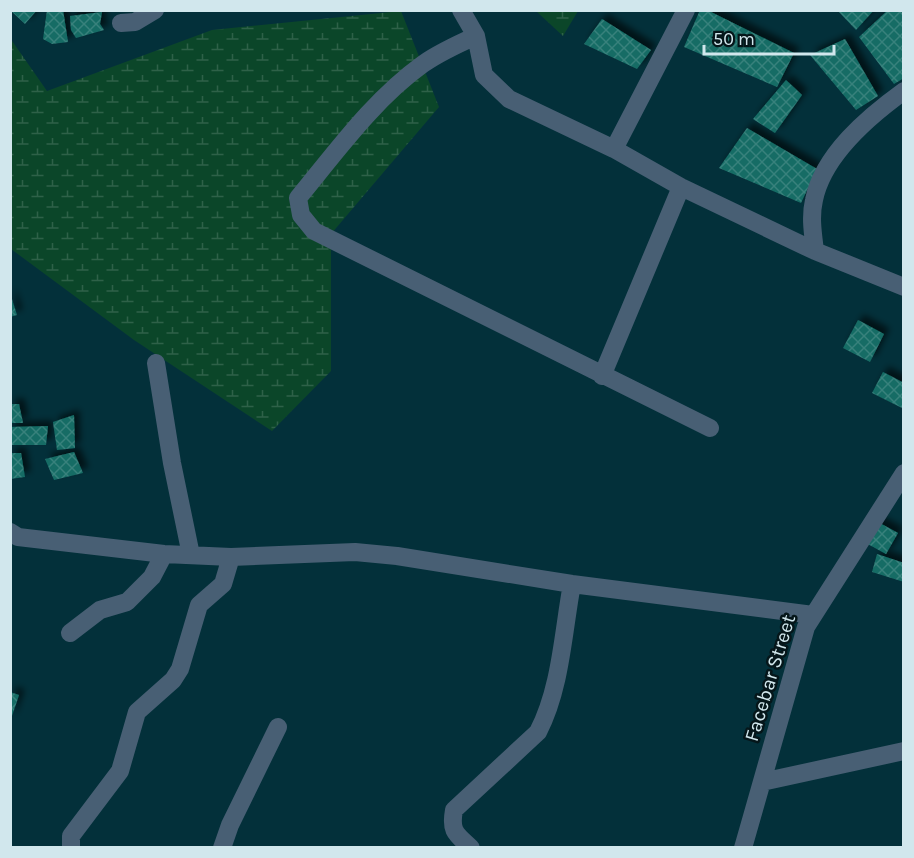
<svg xmlns="http://www.w3.org/2000/svg" width="914" height="858" viewBox="0 0 914 858" font-family="Karla,sans-serif">
	<style>
		.wetland { fill: url(#wetland-marsh) }
		.building { fill: url(#building-cross-hatch); filter: url(#shadow) }
		.lines { fill: none; stroke-linecap: round; stroke-linejoin: round }
		.minor { stroke: #485f74; stroke-width: 18 }
		.labels { text-anchor: middle; dominant-baseline: central; stroke-width: 5; stroke-linejoin: round; paint-order: stroke }
		.street-label { font-size: 20px; fill: #d1e7ed; stroke: #05161a }
	</style>
	<defs>
		<pattern id="wetland-marsh" width="20" height="14" patternUnits="userSpaceOnUse" patternTransform="scale(1.5)"><rect width="20" height="14" fill="#0b4629"/><path d="M1 5h8M5 5V1M11 12h8M15 12V8" fill="none" stroke="#2e6148"/></pattern>
		<pattern id="building-cross-hatch" width="8" height="8" patternUnits="userSpaceOnUse" patternTransform="scale(1.5)"><rect width="8" height="8" fill="#166c65"/><path d="M0 0l8 8M0 8l8-8" fill="none" stroke="#37817b"/></pattern>
		<filter id="shadow"><feDropShadow dx="5.5" dy="-5.5" stdDeviation="3" flood-color="#0009"/></filter>
	</defs>
	<rect width="100%" height="100%" fill="#03303a"/>
	<!-- wetland -->
	<path class="wetland" d="M401 11 439 107 331 234V371L272 431 134 340 11 249 10 38 47 91 212 30Z
		M536 11H578L563 36Z"/>
	<!-- building -->
	<path class="building" d="M10 10H37L25 24Z
		M47 10H63L68 42 52 44 43 39Z
		M700 10H707L794 53 777 87 684 47Z
		M837 10H874L856 30Z
		M888 10H904V78L894 84 859 37Z
		M102 12 100 24 104 30 76 38 71 30 70 16Z
		M602 19 651 50 637 69 584 44Z
		M845 39 878 96 856 110 810 55Z
		M786 80 802 95 775 133 753 119Z
		M747 128 817 169 801 203 719 168Z
		M10 293 17 315 10 317Z
		M858 320 884 334 870 362 843 348Z
		M883 372 904 383V409L872 393Z
		M10 404H19L23 423H10Z
		M74 415 75 448 57 450 53 422Z
		M48 426 46 445H10V427Z
		M74 452 83 473 54 480 45 459Z
		M10 453H21L25 477 10 479Z
		M876 521 898 533 886 554 864 542Z
		M877 554 904 563V582L872 572Z
		M10 692 19 695 11 719H10Z"/>
	<g class="lines">
		<!-- minor -->
		<path class="minor" d="M461 10 476 36 484 75 509 99 614 149 681 187 815 251 904 287
			M121 23 135 22 155 10
			M476 36C458 44 440 52 423 64 374 99 336 152 298 198L301 215 314 231 710 428
			M614 149 686 10
			M815 251C813 234 810 217 814 200 823 155 868 117 904 91
			M156 363 172 463 191 555
			M602 376 681 187
			M10 532 18 537 164 554 231 557 355 552 397 556 572 584 813 615
			M70 633 100 610 127 602 152 577 164 554
			M762 782 904 751
			M71 848V836L120 771 137 712 173 680 180 669 199 605 223 584 231 557
			M222 848 230 825 278 727
			M471 848C456 834 450 832 454 810L538 732C561 688 563 632 572 584
			M743 848 806 627 904 473"/>
	</g>
	<g class="labels">
		<!-- street labels -->
		<g class="street-label">
			<text transform="translate(770 678) rotate(-73)">Facebar Street</text>
		</g>
	</g>
	<!-- border -->
	<rect width="914" height="858" fill="none" stroke="#d1e7ed" stroke-width="24"/>
	<!-- scale -->
	<path d="M704 45v9h130v-9" fill="none" stroke="#d1e7ed" stroke-width="3"/>
	<text x="713" y="45" font-size="18" fill="#d1e7ed" stroke="#05161a" stroke-width="4.5" paint-order="stroke">50 m</text>
</svg>
